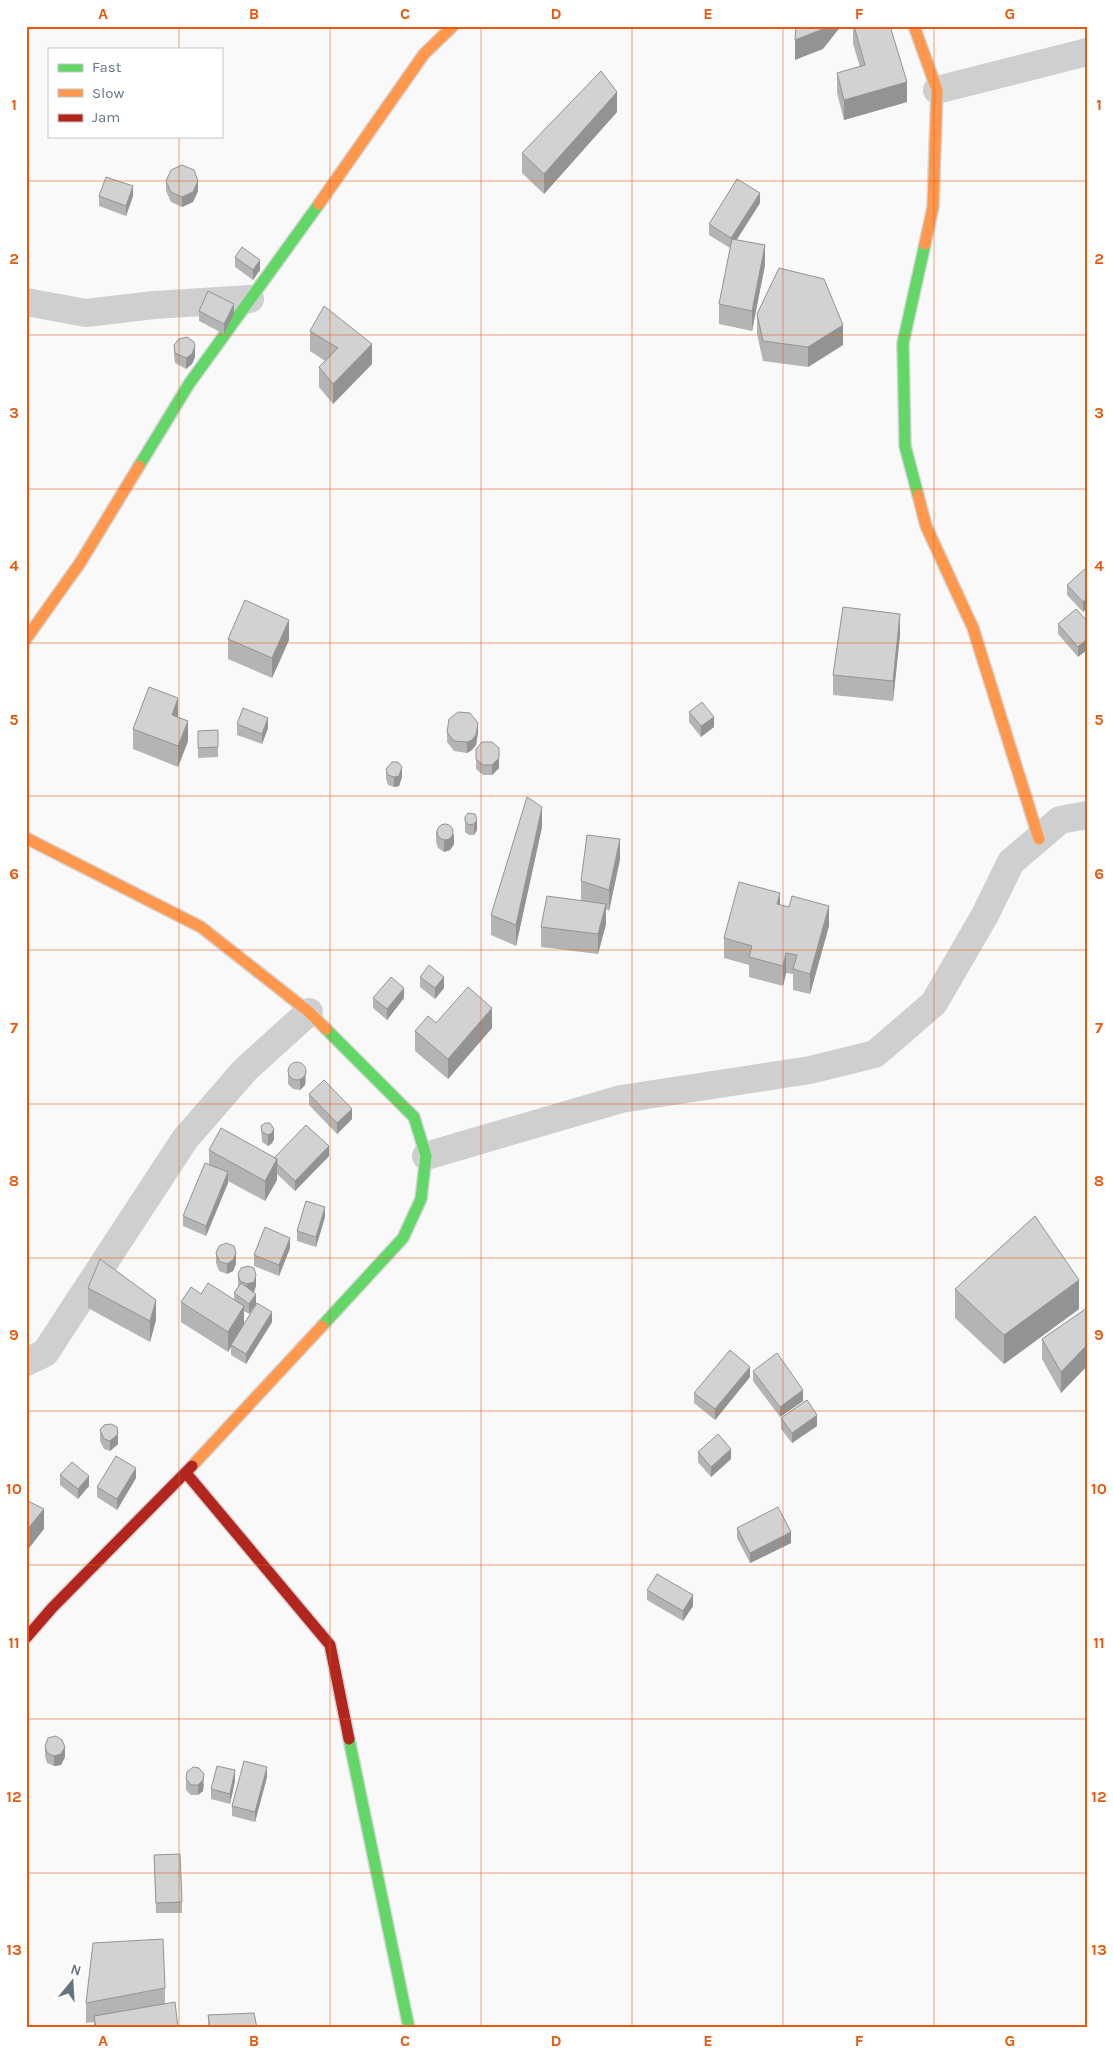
<svg xmlns="http://www.w3.org/2000/svg" width="1113" height="2054" viewBox="0 0 1113 2054" font-family="Karla,sans-serif">
	<style>
		.lines { fill: none; stroke-linecap: round; stroke-linejoin: round }
		.fast-casing { stroke: #d5d6d7; stroke-width: 14 }
		.slow-casing { stroke: #d5d6d7; stroke-width: 14 }
		.jam-casing { stroke: #d5d6d7; stroke-width: 14 }
		.street { stroke: #cecfd0; stroke-width: 28 }
		.fast { stroke: #63d668; stroke-width: 11 }
		.slow { stroke: #ff974d; stroke-width: 11 }
		.jam { stroke: #b3261e; stroke-width: 11 }
		.wall { fill: #b3b5b5 }
		.shaded-wall { fill: #929394 }
		.building { fill: #d0d2d3; stroke: #929394 }
		.grid { fill: none; stroke: #e8590c; stroke-width: 1; stroke-opacity: 0.55 }
		.neatline { fill: none; stroke: #e8590c; stroke-width: 2 }
		.grid-label { font-size: 16px; text-anchor: middle; font-weight: bold; fill: #e8590c }
	</style>
	<rect width="100%" height="100%" fill="#f9f9f9"/>
	<g class="lines">
		<defs>
			<path id="fast" d="M139 466 189 384 319 204
				M918 495 905 446 903 343 925 244
				M322 1326 403 1238 421 1199 426 1156 414 1117 326 1029
				M349 1739 409 2028"/>
			<path id="slow" d="M914 26 937 90 933 207 925 244
				M319 204 424 54 453 26
				M918 495 926 526 973 628 1039 839
				M26 639 80 563 139 466
				M26 838 201 927 309 1012 326 1029
				M192 1466 322 1326"/>
			<path id="jam" d="M186 1473 330 1645 349 1739
				M26 1638 52 1608 192 1466"/>
		</defs>
		<!-- fast casing -->
		<use href="#fast" class="fast-casing"/>
		<!-- slow casing -->
		<use href="#slow" class="slow-casing"/>
		<!-- jam casing -->
		<use href="#jam" class="jam-casing"/>
		<!-- street -->
		<path class="street" d="M937 90 1087 52
			M26 302 86 313 154 305 250 299
			M426 1156 621 1099 810 1070 875 1054 934 1003 985 915 1011 862 1060 820 1087 815
			M26 1362 45 1353 185 1139 245 1070 309 1012"/>
		<!-- fast -->
		<use href="#fast" class="fast"/>
		<!-- slow -->
		<use href="#slow" class="slow"/>
		<!-- jam -->
		<use href="#jam" class="jam"/>
	</g>
	<!-- wall -->
	<path class="wall" d="M853 26H890L907 102 844 120 837 93V73L860 67 853 44Z
		M617 112 544 194 522 173V153Z
		M166 181 198 191 193 202 182 207 171 202 166 191Z
		M99 196H133L126 216 99 206Z
		M760 203 736 240 765 265 752 331 719 324V304L730 248 709 235V224Z
		M235 257 260 270 253 280 235 267Z
		M199 311 234 314 224 334 199 321Z
		M757 314 843 345 808 367 763 361 757 334Z
		M310 331 372 364 333 404 319 387V367L325 361 310 351Z
		M174 345 195 357 192 364 186 369 175 363 174 355Z
		M1087 567 1083 612 1067 595V585Z
		M1087 621 1078 657 1058 634V624Z
		M900 635 893 701 833 695V675Z
		M228 639 289 640 272 678 228 659Z
		M689 712 714 727 701 737 689 722Z
		M237 724 268 728 262 744 237 735Z
		M133 729 188 741 178 767 133 749Z
		M218 730V757L198 758V731Z
		M447 732 478 733 476 745 472 750 467 753 454 751 447 742Z
		M476 749 499 768 492 775H483L476 769Z
		M386 769 402 777 399 786 394 787 388 785 386 779Z
		M465 817 477 820V830L474 835H469L465 832Z
		M542 827 516 946 491 935V915Z
		M436 831 454 844 450 850 444 852 438 848 436 842Z
		M620 859 609 911 606 909V924L598 954 541 947V927L581 901V881Z
		M780 905 829 926 810 994 793 990V974L786 973 783 986 749 977V965L724 958V938Z
		M420 977 444 988 435 999 420 987Z
		M373 998H404L387 1020 373 1008Z
		M436 1023 492 1028 448 1079 415 1051V1031Z
		M288 1074 306 1079 305 1085 300 1090 293 1089 288 1084Z
		M309 1094 352 1119 337 1134 309 1105Z
		M261 1126 274 1139 272 1143 268 1146 262 1142Z
		M209 1150 274 1158 329 1156 295 1191 277 1174V1180L265 1201 228 1181V1183L206 1236 183 1226V1216L209 1164Z
		M325 1217 316 1247 297 1241V1231Z
		M290 1248 279 1276 254 1266V1255Z
		M216 1253 236 1264 233 1271 227 1274 219 1271 216 1263Z
		M238 1274 256 1286 253 1292 256 1304 249 1314 244 1311V1323L272 1322 246 1364 231 1355V1347L228 1352 181 1322V1302L201 1294 234 1300V1293L238 1286Z
		M88 1288 156 1320 150 1342 88 1308Z
		M955 1289 1079 1309 1004 1364 955 1318Z
		M1087 1308V1366L1061 1393 1042 1359V1339Z
		M753 1371 803 1401 780 1417 753 1381Z
		M750 1377 715 1420 694 1403V1393Z
		M781 1418 817 1426 792 1443 781 1429Z
		M100 1430 118 1444 110 1451 104 1449 100 1441Z
		M698 1452 731 1459 711 1477 698 1462Z
		M60 1475 89 1486 78 1499 60 1485Z
		M136 1478 117 1510 97 1497V1487Z
		M737 1528 791 1543 750 1563 737 1538Z
		M647 1590 693 1606 683 1621 647 1600Z
		M45 1746 65 1757 61 1765 54 1766 47 1763 45 1756Z
		M267 1777 255 1822 232 1816V1806Z
		M186 1779 204 1784 203 1791 198 1795H191L186 1790Z
		M235 1781 230 1804 211 1799V1789Z
		M154 1855 182 1902V1913H156Z
		M165 1988V2004L178 2028H94V2022L86 2023V2003Z
		M208 2015 257 2028H208Z"/>
	<!-- shaded-wall -->
	<path class="shaded-wall" d="M825 26H845L838 30 823 49 795 60V40Z
		M907 82V102L844 120V100Z
		M617 92V112L544 194V174Z
		M29 163V184L26 192V172Z
		M198 181V191L193 202 182 207V197Z
		M133 186V196L126 216V206Z
		M760 193V203L731 249V238Z
		M765 245V265L752 331V311Z
		M260 260V270L253 280V270Z
		M234 304V314L224 334V324Z
		M843 325V345L808 367V347Z
		M372 344V364L333 404V384Z
		M195 346V357L192 364 186 369V358Z
		M1087 598V608L1083 612V602Z
		M900 614V635L893 701V681Z
		M289 620V640L272 678V658Z
		M1087 639V650L1078 657V647Z
		M178 698V718L172 715Z
		M714 717V727L701 737V726Z
		M268 718V728L262 744V734Z
		M188 721V741L178 767V746Z
		M478 723V733L476 745 472 750 467 753V742Z
		M499 758V768L492 775V765Z
		M402 767V777L399 786 394 787V777Z
		M542 807V827L516 946V925Z
		M477 820V830L474 835V824Z
		M454 834V844L450 850 444 852V841Z
		M620 839V859L609 911V890Z
		M780 893V913L777 904Z
		M606 904V924L598 954V934Z
		M829 906V926L810 994V974Z
		M786 953V973L783 986V966Z
		M444 977V988L435 999V988Z
		M404 988V998L387 1020V1009Z
		M492 1008V1028L448 1079V1059Z
		M306 1068 305 1085 300 1090V1080Z
		M352 1109V1119L337 1134V1123Z
		M274 1129V1139L272 1143 268 1146V1135Z
		M329 1146V1156L295 1191V1181Z
		M277 1159V1180L265 1201V1181Z
		M228 1172V1183L206 1236V1226Z
		M325 1207V1217L316 1247V1237Z
		M290 1238V1248L279 1276V1265Z
		M236 1253V1264L233 1271 227 1274V1264Z
		M256 1275V1286L254 1292 247 1294V1284Z
		M1079 1280V1309L1004 1364V1335Z
		M256 1294V1304L249 1314V1304Z
		M156 1300V1320L150 1342V1321Z
		M244 1306V1327L231 1345V1347L228 1352V1332Z
		M272 1312V1322L246 1364V1354Z
		M1087 1345V1366L1061 1393V1372Z
		M750 1367V1377L715 1420V1409Z
		M803 1390V1401L780 1417V1407Z
		M817 1415V1426L792 1443V1433Z
		M118 1434V1444L110 1451V1441Z
		M731 1449V1459L711 1477V1467Z
		M136 1468V1478L117 1510V1499Z
		M89 1476V1486L78 1499V1489Z
		M44 1509V1529L26 1552V1531Z
		M791 1532V1543L750 1563V1553Z
		M693 1595V1606L683 1621V1611Z
		M65 1747V1757L61 1765 54 1766V1756Z
		M267 1767V1777L255 1822V1812Z
		M235 1770V1781L230 1804V1794Z
		M204 1774 203 1791 198 1795V1785Z"/>
	<!-- building -->
	<path class="building" d="M796 26H825L823 29 795 40Z
		M854 26H890L907 82 844 100 837 73 865 65Z
		M601 71 617 92 544 174 522 153Z
		M29 163 26 172V165Z
		M182 165 194 170 198 181 193 192 182 197 171 192 166 181 171 170Z
		M106 177 133 186 126 206 99 196Z
		M737 179 760 193 731 238 709 224Z
		M732 239 765 245 752 311 719 304Z
		M242 247 260 260 253 270 235 257Z
		M779 268 824 279 843 325 808 347 763 341 757 314Z
		M208 291 234 304 224 324 199 311Z
		M324 306 372 344 333 384 319 367 338 348 310 331Z
		M187 337 194 342 195 346 192 354 186 358 175 353 174 345 179 339Z
		M1087 567V598L1083 602 1067 585Z
		M245 600 289 620 272 658 228 639Z
		M843 607 900 614 893 681 833 675Z
		M1076 609 1087 621V639L1078 647 1058 624Z
		M149 687 178 698 172 715 188 721 178 746 133 729Z
		M702 702 714 717 701 726 689 712Z
		M243 708 268 718 262 734 237 724Z
		M458 712 470 713 478 723 476 735 472 740 467 742 454 741 447 732 449 719Z
		M218 730V747L198 748V731Z
		M482 742H492L499 748V758L492 765H483L476 759V749Z
		M392 762H398L402 767 399 776 394 777 388 775 386 769Z
		M527 797 542 807 516 925 491 915Z
		M468 813 475 814 477 820 474 824 469 825 465 821V817Z
		M437 832a8 8 0 1 1 16 0a8 8 0 1 1-16 0Z
		M587 835 620 839 609 890 581 881Z
		M739 882 780 893 777 904 789 907 792 896 829 906 810 974 793 969 797 955 786 953 783 966 749 957 752 946 724 938Z
		M547 896 606 904 598 934 541 927Z
		M429 965 444 977 435 988 420 977Z
		M391 977 404 988 387 1009 373 998Z
		M468 987 492 1008 448 1059 415 1031 428 1016 436 1023Z
		M288 1071a9 9 0 1 1 18 0a9 9 0 1 1-18 0Z
		M324 1080 352 1109 337 1123 309 1094Z
		M265 1123H270L274 1129 272 1133 268 1135 262 1132 261 1126Z
		M306 1125 329 1146 295 1181 277 1164V1159L274 1158Z
		M221 1128 277 1159 265 1181 209 1150Z
		M205 1163 228 1172 206 1226 183 1216Z
		M306 1201 325 1207 316 1237 297 1231Z
		M1035 1216 1079 1280 1004 1335 955 1289Z
		M265 1227 290 1238 279 1265 254 1255Z
		M226 1243 234 1246 236 1253 233 1260 227 1264 219 1261 216 1253 219 1246Z
		M100 1259 156 1300 150 1321 88 1288Z
		M248 1266 254 1268 256 1275 254 1282 247 1284 240 1281 238 1274 241 1268Z
		M208 1283 244 1306 228 1332 181 1302 191 1287 201 1294Z
		M241 1283 256 1294 249 1304 234 1293Z
		M257 1303 272 1312 246 1354 231 1345Z
		M1087 1308V1345L1061 1372 1042 1339Z
		M730 1350 750 1367 715 1409 694 1393Z
		M777 1353 803 1390 780 1407 753 1371Z
		M807 1400 817 1415 792 1433 781 1418Z
		M111 1424 117 1427 118 1434 110 1441 104 1439 100 1430 104 1425Z
		M718 1434 731 1449 711 1467 698 1452Z
		M116 1456 136 1468 117 1499 97 1487Z
		M72 1462 89 1476 78 1489 60 1475Z
		M26 1500 44 1509 26 1531Z
		M778 1507 791 1532 750 1553 737 1528Z
		M657 1574 693 1595 683 1611 647 1590Z
		M56 1736 62 1740 65 1747 61 1754 54 1756 47 1753 45 1746 48 1738Z
		M244 1761 267 1767 255 1812 232 1806Z
		M217 1766 235 1770 230 1794 211 1789Z
		M193 1767 199 1768 204 1774 203 1780 198 1785H191L186 1779 187 1772Z
		M180 1854 182 1902 156 1903 154 1855Z
		M163 1939 165 1988 86 2003 93 1943Z
		M175 2002 178 2028H96L94 2016Z
		M254 2013 257 2028H210L208 2015Z"/>
	<!-- grid -->
	<path class="grid" d="M179 26V49M330 26V2028M481 26V2028M632 26V2028M783 26V2028M934 26V2028M179 136V2028M26 181H1087M26 335H1087M26 489H1087M26 643H1087M26 796H1087M26 950H1087M26 1104H1087M26 1258H1087M26 1411H1087M26 1565H1087M26 1719H1087M26 1873H1087"/>
	<!-- border -->
	<rect width="1113" height="2054" fill="none" stroke="#ffffff" stroke-width="55"/>
	<!-- legend -->
	<rect x="48" y="48" width="175" height="90" fill="#ffffff" stroke="#c1c8cd"/>
	<rect x="58" y="64" width="25" height="8" fill="#63d668" stroke="#c1c8cd"/>
	<text x="92" y="72" font-size="15" fill="#657683">Fast</text>
	<rect x="58" y="89" width="25" height="8" fill="#ff974d" stroke="#c1c8cd"/>
	<text x="92" y="98" font-size="15" fill="#657683">Slow</text>
	<rect x="58" y="114" width="25" height="8" fill="#b3261e" stroke="#c1c8cd"/>
	<text x="92" y="122" font-size="15" fill="#657683">Jam</text>
	<!-- north arrow -->
	<g transform="translate(72 1982) rotate(18)" stroke="#ffffff" stroke-width="4" paint-order="stroke">
	<path d="M0-4L9 19L0 12L-9 19Z" fill="#657683"/>
	<text y="-8" font-size="14" font-weight="bold" text-anchor="middle" fill="#657683">N</text>
	</g>
	<rect x="28" y="28" width="1058" height="1998" class="neatline"/>
	<g class="grid-label">
		<text x="103" y="19">A</text>
		<text x="254" y="19">B</text>
		<text x="405" y="19">C</text>
		<text x="556" y="19">D</text>
		<text x="708" y="19">E</text>
		<text x="859" y="19">F</text>
		<text x="1010" y="19">G</text>
		<text x="14" y="110">1</text>
		<text x="1099" y="110">1</text>
		<text x="14" y="264">2</text>
		<text x="1099" y="264">2</text>
		<text x="14" y="418">3</text>
		<text x="1099" y="418">3</text>
		<text x="14" y="571">4</text>
		<text x="1099" y="571">4</text>
		<text x="14" y="725">5</text>
		<text x="1099" y="725">5</text>
		<text x="14" y="879">6</text>
		<text x="1099" y="879">6</text>
		<text x="14" y="1033">7</text>
		<text x="1099" y="1033">7</text>
		<text x="14" y="1186">8</text>
		<text x="1099" y="1186">8</text>
		<text x="14" y="1340">9</text>
		<text x="1099" y="1340">9</text>
		<text x="14" y="1494">10</text>
		<text x="1099" y="1494">10</text>
		<text x="14" y="1648">11</text>
		<text x="1099" y="1648">11</text>
		<text x="14" y="1802">12</text>
		<text x="1099" y="1802">12</text>
		<text x="14" y="1955">13</text>
		<text x="1099" y="1955">13</text>
		<text x="103" y="2046">A</text>
		<text x="254" y="2046">B</text>
		<text x="405" y="2046">C</text>
		<text x="556" y="2046">D</text>
		<text x="708" y="2046">E</text>
		<text x="859" y="2046">F</text>
		<text x="1010" y="2046">G</text>
	</g>
</svg>
